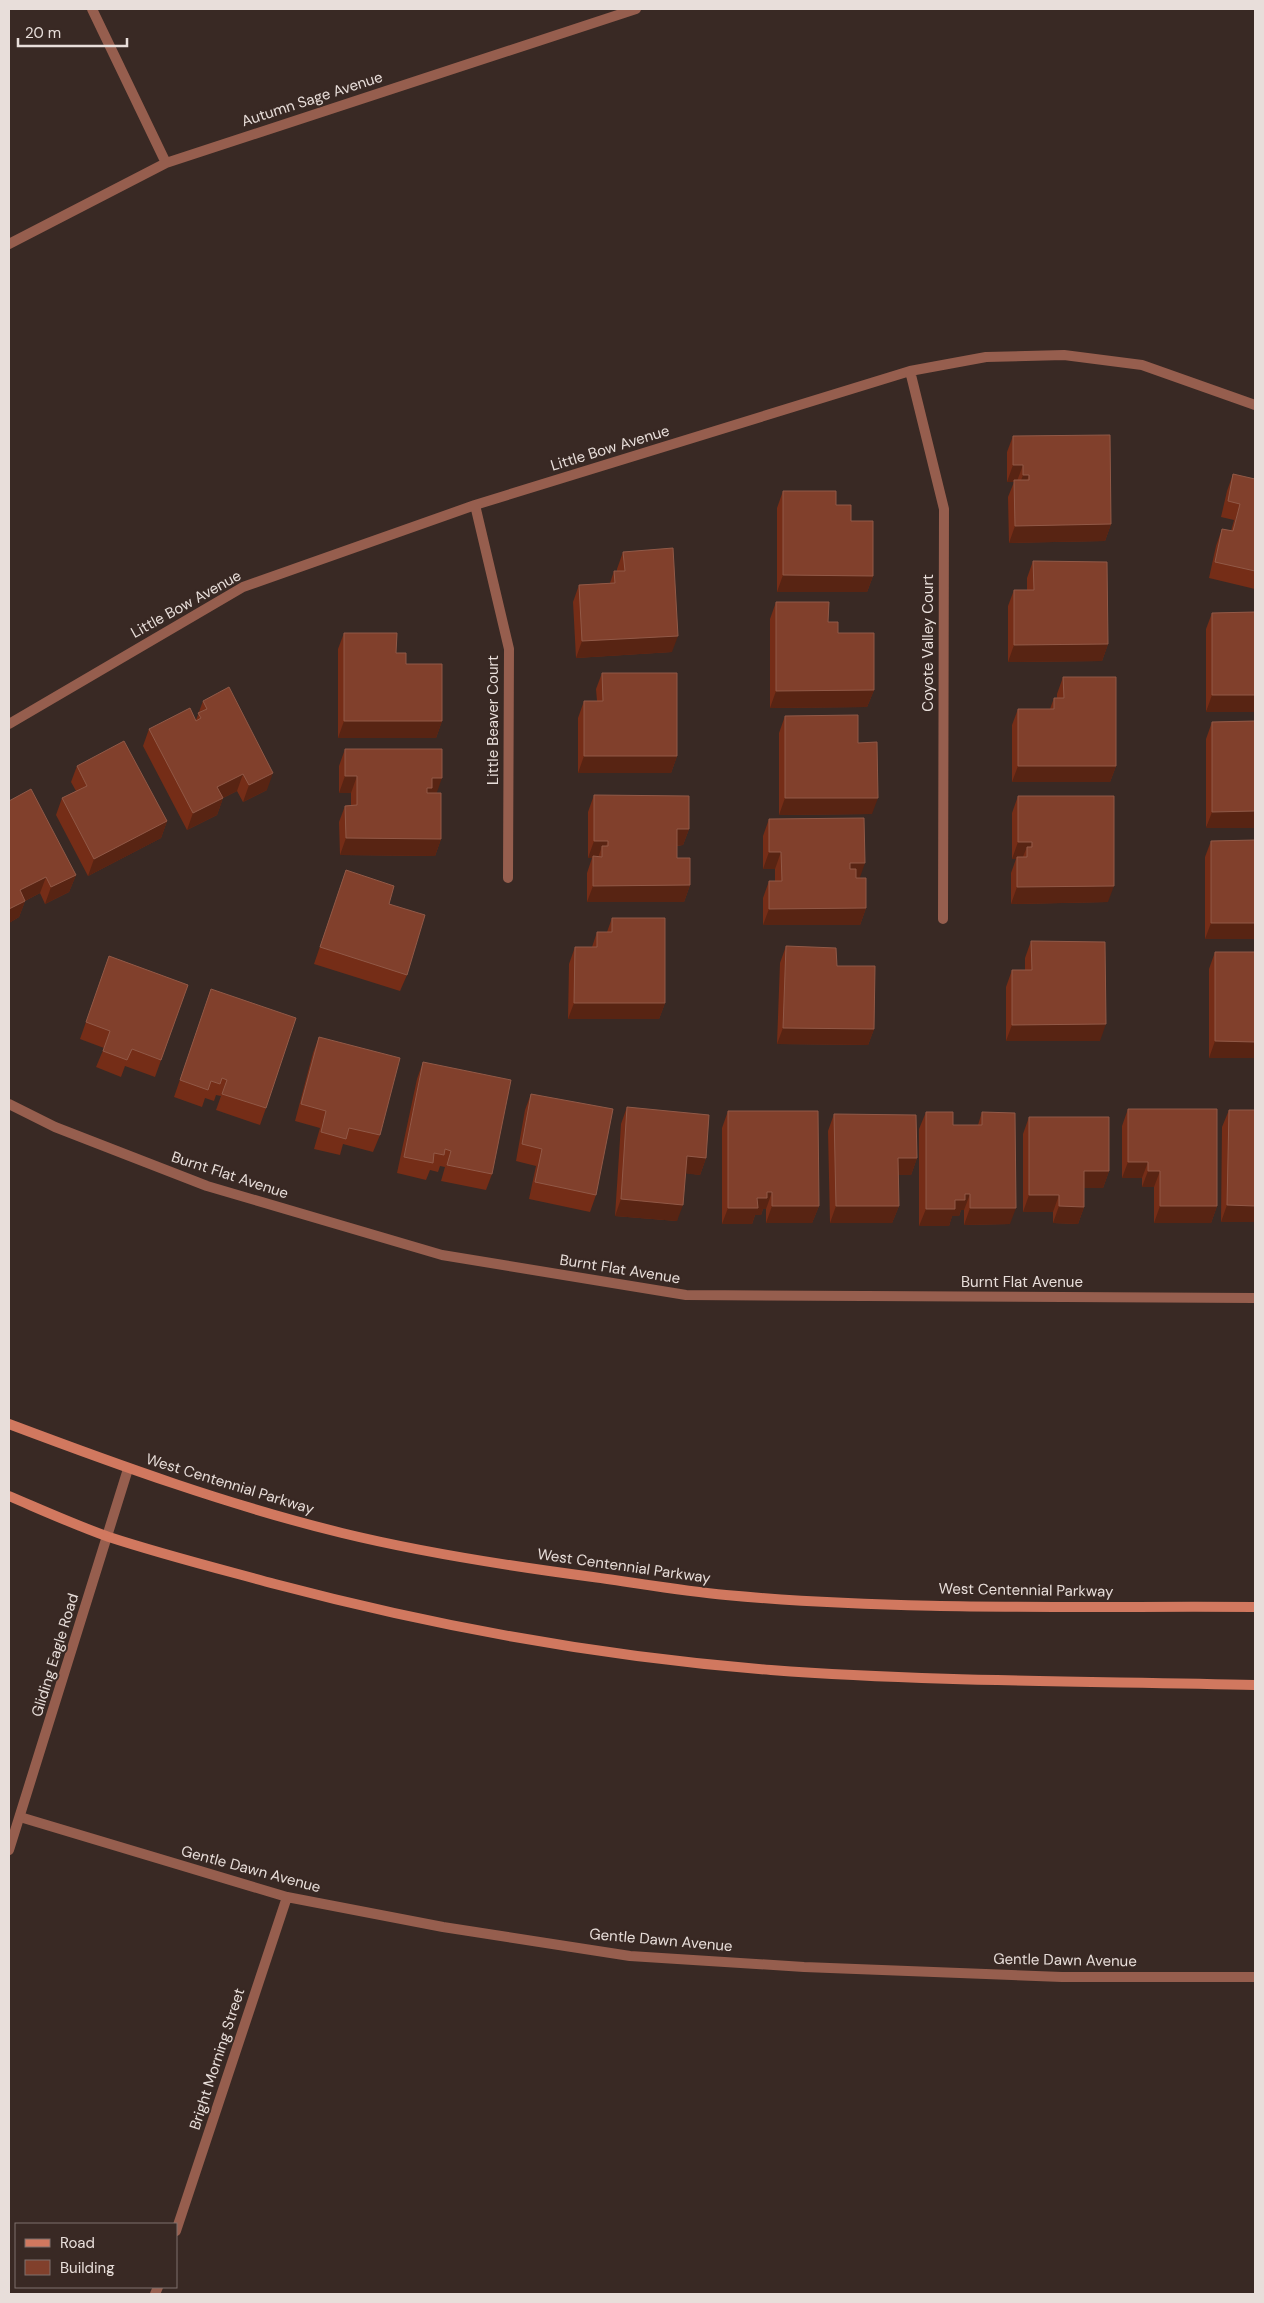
<svg xmlns="http://www.w3.org/2000/svg" width="1264" height="2303" viewBox="0 0 1264 2303" font-family="'DM Sans',sans-serif">
	<style>
		.lines { fill: none; stroke-linecap: round; stroke-linejoin: round }
		.minor { stroke: #965e4e; stroke-width: 10 }
		.tertiary { stroke: #965e4e; stroke-width: 10 }
		.secondary { stroke: #d1785f; stroke-width: 10 }
		.wall { fill: #752d17 }
		.shaded-wall { fill: #582413 }
		.building { fill: #81402c; stroke: #915947 }
		.labels { text-anchor: middle; dominant-baseline: central; stroke-width: 4; stroke-linejoin: round; paint-order: stroke }
		.street-label { font-size: 15px; fill: #e8deda; stroke: #392924 }
	</style>
	<rect width="100%" height="100%" fill="#392924"/>
	<g class="lines">
		<!-- minor -->
		<path class="minor" d="M92 9 166 163
			M9 244 166 163 636 9
			M910 371 944 509 943 919
			M475 505 509 649 508 878
			M9 724 243 587 475 505 910 371 986 357 1064 355 1142 365 1255 405
			M9 1104 55 1127 207 1186 442 1255 686 1295 1255 1298
			M20 1817 287 1897 443 1927 630 1956 804 1967 1062 1977H1255
			M176 2231 287 1897
			M155 2294 158 2287"/>
		<!-- tertiary -->
		<path class="tertiary" d="M9 1850 128 1469"/>
		<!-- secondary -->
		<path class="secondary" d="M9 1424C118 1465 228 1505 342 1533 424 1553 509 1566 593 1577 637 1583 682 1591 726 1595 901 1611 1079 1606 1255 1607
			M9 1496C42 1510 75 1525 109 1537 164 1555 220 1569 275 1584 438 1627 603 1657 771 1670 932 1682 1094 1681 1255 1685"/>
	</g>
	<!-- wall -->
	<path class="wall" d="M1013 436 1111 524 1105 541 1009 543 1008 497 1014 482H1007V452Z
		M1233 474 1255 479V589L1209 578 1216 546 1222 529 1231 531 1234 520 1221 517 1227 491Z
		M783 491 836 505 851 521 873 576 867 592H777V508Z
		M623 552 672 652 576 658 573 602 579 585 610 583 614 571H617V569Z
		M1033 561 1108 644 1102 661 1008 662V606L1014 590H1027V578Z
		M776 602 828 622 838 633 874 690 867 707 770 708V619Z
		M1255 612 1206 712V629L1212 613Z
		M344 633 396 653 406 664 442 721 436 738H338V649Z
		M602 673 677 756 671 773H578V718L584 701H597L596 689Z
		M1063 677 1116 766 1110 782H1012V725L1018 709H1050L1054 698H1057V694Z
		M203 701 267 790 243 802 237 791 223 798 217 815 187 830 143 746 149 729 196 720Z
		M785 716 858 743 872 814 779 815V733Z
		M1255 721 1206 828V739L1212 722Z
		M345 749 436 793 441 839 435 856 340 855 339 822 345 806 351 805V793H339V766Z
		M77 766 167 821 161 838 88 876 56 815 62 798 76 791 71 782Z
		M594 795 689 829 683 845 677 846V858L690 885 684 902H587V873L592 858H588V812Z
		M1018 796 1108 902 1011 904V873L1016 859H1012V813Z
		M9 801 76 875 69 892 45 904 40 893 25 901 19 917 9 923Z
		M769 819 859 878 866 908 860 925H763V898L769 881H775V869H763V836Z
		M1211 841 1255 939H1205V857Z
		M346 870 389 904 407 975 400 991 314 964Z
		M612 918 665 1003 659 1019H568L569 964 575 947H592L597 932H607Z
		M1031 941 1100 1041H1006V987L1012 970H1025V958Z
		M786 946 837 966 874 1029 868 1045 777 1044 780 963Z
		M1215 952H1255V1058H1209V969Z
		M109 956 188 985 155 1077 125 1066 121 1077 96 1067 104 1048 80 1039Z
		M211 989 266 1108 260 1125 216 1110 221 1096 216 1095 214 1101 205 1098 202 1107 174 1097Z
		M319 1037 380 1135 373 1152 343 1144 340 1155 314 1149 320 1128 295 1121 313 1053Z
		M423 1062 492 1174 486 1190 441 1181 445 1167 440 1166 438 1172 430 1170 426 1180 397 1173 417 1079Z
		M531 1094 596 1195 590 1212 529 1199 536 1166 516 1161 525 1110Z
		M627 1107 706 1158 700 1175 686 1173 677 1221 615 1216 621 1124Z
		M1128 1109 1217 1206 1211 1223H1154V1187H1142V1178H1122V1126Z
		M1229 1110H1255V1222H1221L1222 1127Z
		M728 1111 819 1206 812 1223H766V1209H763L761 1215H755L752 1224H722V1128Z
		M926 1112 953 1125H978L982 1112 1010 1224 964 1225V1210H961L959 1216H952L949 1226H919V1129Z
		M834 1114 917 1158 911 1175H898L899 1206 892 1223H830L828 1131Z
		M1029 1117 1109 1171 1103 1188H1084V1207L1078 1224 1053 1223V1212H1023V1134Z"/>
	<!-- shaded-wall -->
	<path class="shaded-wall" d="M1013 465H1023L1017 481 1014 480V482H1007Z
		M1023 475H1029L1023 492H1017Z
		M1111 524 1105 541 1009 543 1015 526Z
		M783 575 873 576 867 592H777Z
		M678 636 672 652 576 658 582 641Z
		M1108 644 1102 661 1008 662 1014 645Z
		M874 690 867 707 770 708 776 691Z
		M1212 695H1255V712H1206Z
		M344 721H442L436 738H338Z
		M584 756H677L671 773H578Z
		M1018 766H1116L1110 782H1012Z
		M273 773 267 790 243 802 249 785Z
		M243 774 237 791 211 804 217 787Z
		M345 776H357L351 793H339Z
		M432 778H442L436 795 426 805 427 788Z
		M223 798 217 815 187 830 193 813Z
		M785 798H878L872 814 779 815Z
		M1255 811V828H1206L1212 812Z
		M167 821 161 838 88 876 94 859Z
		M677 829H689L683 845 671 846Z
		M346 838 441 839 435 856 340 855Z
		M594 841H608L602 856V846L598 858 593 856 592 858H588Z
		M1018 842H1032L1027 857V847L1022 859 1017 857 1016 859H1012Z
		M769 852H781L775 869H763Z
		M850 863H865L859 880H844Z
		M76 875 69 892 45 904 51 887Z
		M46 877 40 893 13 907 20 890Z
		M690 885 684 902H587L593 886Z
		M1114 886 1108 902 1011 904 1017 887Z
		M25 901 19 917 9 923V909Z
		M866 908 860 925H763L769 909Z
		M1211 923H1255V939H1205Z
		M574 1003H665L659 1019H568Z
		M1106 1024 1100 1041H1006L1012 1025Z
		M783 1028 874 1029 868 1045 777 1044Z
		M1215 1041 1255 1042V1058H1209Z
		M687 1156 706 1158 700 1175 681 1173Z
		M898 1158H917L911 1175H892Z
		M1128 1162H1148L1142 1178H1122Z
		M1084 1171H1109L1103 1188H1078Z
		M1148 1171H1160L1154 1187H1142Z
		M767 1192H772L766 1209H763L761 1215H755L752 1224H722L728 1208 757 1198Z
		M965 1194H970L964 1210H961L959 1216H952L949 1226H919L926 1209 955 1200Z
		M1029 1195H1059L1053 1212H1023Z
		M621 1199 683 1205 677 1221 615 1216Z
		M1227 1205 1255 1206V1222H1221Z
		M772 1206H819L812 1223H766Z
		M836 1206H899L892 1223H830Z
		M1059 1206 1084 1207 1078 1224 1053 1223Z
		M1160 1206H1217L1211 1223H1154Z
		M970 1208H1016L1010 1224 964 1225Z"/>
	<!-- building -->
	<path class="building" d="M1110 435 1111 524 1015 526 1014 480H1029V475H1023V465H1013V436Z
		M1233 474 1255 479V571L1215 562 1222 529 1233 531 1240 504 1228 501Z
		M783 491H836V505H851V521H873V576L783 575Z
		M673 548 678 636 582 641 579 585 615 583 614 571H625L623 552Z
		M1033 561 1107 562 1108 644 1014 645V590H1034Z
		M776 602H829L828 622H838V633H874V690L776 691Z
		M1255 612V695H1212V613Z
		M344 633H397L396 653H406V664H442V721H344Z
		M602 673H677V756H584V701H603Z
		M1063 677H1116V766H1018V709H1054V698H1064Z
		M229 687 273 773 249 785 243 774 217 787 223 798 193 813 149 729 190 708 196 721 201 718 198 713 207 709 203 701Z
		M858 715V743L877 742 878 798H785V716Z
		M1255 721V811L1212 812V722Z
		M124 741 167 821 94 859 62 798 87 786 77 766Z
		M345 749H442V778H432V788H427V793H441V839L346 838 345 806 357 805V776H345Z
		M31 789 76 875 51 887 46 877 20 890 25 901 9 909V801Z
		M594 795 689 796V829H677V858H690V885L593 886V856L602 857V846H608V841H594Z
		M1018 796H1114V886L1017 887V857H1027V847H1032V842H1018Z
		M864 818 865 863H850V869H856V878H866V908L769 909V881H782L781 852H769V819Z
		M1255 840V923H1211V841Z
		M346 870 394 886 389 904 425 915 407 975 320 947Z
		M612 918H665V1003H574L575 947H597V932H612Z
		M1031 941 1105 942 1106 1024 1012 1025V970H1032Z
		M786 946 836 948 837 966H875L874 1029 783 1028Z
		M1215 952H1255V1042L1215 1041Z
		M109 956 188 985 161 1060 132 1049 127 1060 103 1051 110 1031 86 1022Z
		M211 989 296 1018 266 1108 222 1094 227 1080 222 1078 220 1084 211 1081 208 1090 180 1080Z
		M319 1037 400 1058 380 1135 349 1128 346 1139 321 1132 326 1111 301 1104Z
		M423 1062 511 1080 492 1174 447 1165 451 1151 445 1149 444 1155 434 1153 433 1163 404 1157Z
		M531 1094 613 1109 596 1195 535 1182 542 1149 522 1144Z
		M627 1107 709 1115 706 1158 687 1156 683 1205 621 1199Z
		M1128 1109H1217V1206H1160V1171H1148V1162H1128Z
		M1229 1110H1255V1206L1227 1205Z
		M728 1111H818L819 1206H772V1192H767V1198H757L758 1208H728Z
		M926 1112H953V1125H982V1112L1015 1113 1016 1208H970V1194H965V1200H955V1209H926Z
		M834 1114 916 1115 917 1158H898L899 1206H836Z
		M1029 1117H1109V1171H1084V1207L1059 1206V1195H1029Z"/>
	<g class="labels">
		<!-- street labels -->
		<g class="street-label">
			<text transform="translate(312 99) rotate(-18)">Autumn Sage Avenue</text>
			<text transform="translate(610 448) rotate(-17)">Little Bow Avenue</text>
			<text transform="translate(186 604) rotate(-29)">Little Bow Avenue</text>
			<text transform="translate(928 643) rotate(-90)">Coyote Valley Court</text>
			<text transform="translate(493 720) rotate(-90)">Little Beaver Court</text>
			<text transform="translate(230 1175) rotate(18)">Burnt Flat Avenue</text>
			<text transform="translate(620 1269) rotate(9)">Burnt Flat Avenue</text>
			<text x="1022" y="1282">Burnt Flat Avenue</text>
			<text transform="translate(230 1484) rotate(17)">West Centennial Parkway</text>
			<text transform="translate(624 1566) rotate(8)">West Centennial Parkway</text>
			<text transform="translate(1026 1590) rotate(1)">West Centennial Parkway</text>
			<text transform="translate(55 1655) rotate(-73)">Gliding Eagle Road</text>
			<text transform="translate(251 1869) rotate(15)">Gentle Dawn Avenue</text>
			<text transform="translate(661 1940) rotate(5)">Gentle Dawn Avenue</text>
			<text transform="translate(1065 1960) rotate(1)">Gentle Dawn Avenue</text>
			<text transform="translate(217 2059) rotate(-72)">Bright Morning Street</text>
		</g>
	</g>
	<!-- border -->
	<rect width="1264" height="2303" fill="none" stroke="#e8deda" stroke-width="20"/>
	<!-- legend -->
	<rect x="15" y="2223" width="162" height="65" fill="#392924" stroke="#7f716d"/>
	<rect x="25" y="2239" width="25" height="8" fill="#d1785f" stroke="#7f716d"/>
	<text x="60" y="2248" font-size="15" fill="#e8deda">Road</text>
	<rect x="25" y="2260" width="25" height="15" fill="#81402c" stroke="#7f716d"/>
	<text x="60" y="2273" font-size="15" fill="#e8deda">Building</text>
	<!-- scale -->
	<path d="M18 38v8h109v-8" fill="none" stroke="#e8deda" stroke-width="2.5"/>
	<text x="25" y="38" font-size="15" fill="#e8deda" stroke="#392924" stroke-width="4" paint-order="stroke">20 m</text>
</svg>
